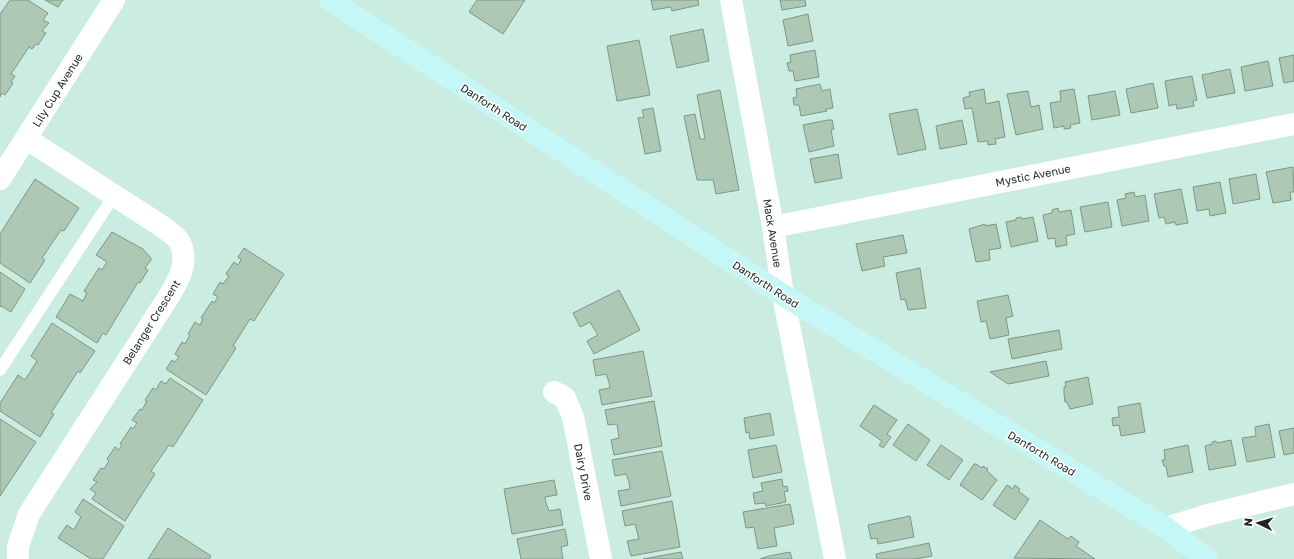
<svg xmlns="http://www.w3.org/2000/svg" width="1294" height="559" viewBox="0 0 1294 559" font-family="'Golos Text',sans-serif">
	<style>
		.building { fill: #aec8b6; stroke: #7e9786 }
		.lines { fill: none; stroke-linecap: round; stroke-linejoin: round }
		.service { stroke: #fff; stroke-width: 12 }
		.minor { stroke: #fff; stroke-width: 22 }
		.secondary { stroke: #c6f7f7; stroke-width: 22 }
		.labels { text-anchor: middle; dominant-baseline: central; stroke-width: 3; stroke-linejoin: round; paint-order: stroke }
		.street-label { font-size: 11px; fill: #1c2824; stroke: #fff }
	</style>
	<rect width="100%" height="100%" fill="#cbece1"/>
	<!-- building -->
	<path class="building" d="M10 0H28L48 13 43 20 49 23 42 31 46 33 38 45 36 44 32 49 29 47 11 74 15 76 11 82 13 83 5 95 2 93 0 97V14Z
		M45 0H63L58 7Z
		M477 0H525L503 34 469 12Z
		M651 0H698L699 5 672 11 671 7 653 10Z
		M780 0H805L806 6 782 10Z
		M808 14 813 41 788 46 783 20Z
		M703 29 709 61 677 68 670 36Z
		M639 40 650 95 617 101 607 46Z
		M815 50 819 77 795 81 793 71H789L787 63 791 62 790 55Z
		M1294 55V81L1284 83 1279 58Z
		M1268 61 1273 86 1245 91 1241 67Z
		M1230 69 1235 93 1207 98 1202 75Z
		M1192 76 1197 100 1193 101 1194 106 1177 109 1176 104 1169 106 1165 81Z
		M1153 83 1158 108 1131 113 1126 89Z
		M820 84 822 91 830 89 833 108 826 109 827 111 801 116 799 105H794L793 98 797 97 796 89Z
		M984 89 986 104 999 101 1005 137 995 139 996 144 988 145V141L978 142 972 108 965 109 963 98 970 96 969 92Z
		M1074 89 1080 123 1070 125 1071 128 1064 129V126L1054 128 1050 103 1061 101 1060 91Z
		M720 90 739 190 716 194 713 180H697L684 116 695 114 700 139H705L697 95Z
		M1028 91 1031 107 1039 105 1043 129 1016 135 1007 94Z
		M1115 91 1120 115 1092 120 1088 96Z
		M653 108 661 151 645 154 638 118 644 117 642 110Z
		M917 109 926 149 898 155 889 114Z
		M828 120H832L834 129 831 130 834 146 809 152 803 125Z
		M962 120 967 144 940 149 936 126Z
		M838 154 842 178 815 183 810 159Z
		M1293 167 1294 192H1290L1291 200 1273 203 1266 172Z
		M1256 174 1260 199 1233 204 1229 179Z
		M35 179 79 208 64 231 61 230 42 258 45 260 30 283 0 263V234Z
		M1220 182 1226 213 1210 216 1209 209 1197 211 1193 187Z
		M1181 189 1188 223 1176 225 1175 222 1166 224 1164 217 1159 218 1154 194Z
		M1134 192 1135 197 1145 195 1149 221 1122 226 1117 200 1126 198 1125 194Z
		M1108 202 1112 227 1085 232 1080 207Z
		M1058 208 1059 212 1071 210 1075 234 1066 236 1067 245 1056 247 1055 238 1048 239 1043 215 1052 213V210Z
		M1021 217 1022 219 1033 217 1038 241 1011 247 1006 222 1016 220V218Z
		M985 224V226L996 224 1001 248 989 250 990 260 976 262 969 229Z
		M112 232 143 249 151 258V260L145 268 148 270 140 283 138 282 106 335 103 333 97 343 56 317 70 294 83 301 87 293 84 291 99 268 102 270 107 262 96 255Z
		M903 235 907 253 883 257 885 266 862 271 856 244Z
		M244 248 284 274 254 321 250 319 233 346 236 348 206 395 166 369 172 360 175 362 179 357 175 354 182 342 185 344 190 335 188 334 195 322 200 325 203 319 201 318 212 301 214 303 218 297 213 294 220 282 223 284 229 276 226 274 234 262 238 265 241 260 238 257Z
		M920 268 926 308 908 310 905 299 901 300 896 273Z
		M0 272 25 289 11 312 1 306 0 307Z
		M619 290 640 330 594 354 587 341 598 335 590 322 580 327 573 313Z
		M1008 295 1013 316 1006 318 1009 335 990 339 986 321 981 322 977 301Z
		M52 323 95 351 80 373 78 371 51 413 54 414 40 437 0 411V403L18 375 25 380 37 361 31 356Z
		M1059 330 1062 349 1012 359 1008 339Z
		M643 351 652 396 602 405 599 390 610 388 609 382 606 374 596 376 593 360Z
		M1046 361 1049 376 1008 384 990 372Z
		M1088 377 1093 404 1070 409 1067 402H1065L1064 394V387H1066L1065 382Z
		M170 378 203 400 173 447 169 445 151 471 155 474 125 521 92 499 96 493 90 489 97 482 93 480 101 468 104 469 109 461 107 459 115 447 119 450 122 445 120 444 131 427 133 429 137 423 132 420 140 409 142 410 147 401 145 400 153 388 156 390 161 381 166 384Z
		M654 401 662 446 614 455 611 440 619 438 617 424 608 425 605 410Z
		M1140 403 1145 432 1121 436 1119 425 1113 426 1112 418 1119 417 1118 407Z
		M874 405 897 420 887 434 891 437 883 448 879 445 882 441 860 426Z
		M770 413 774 435 750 439 749 432 746 433 744 418Z
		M0 419 36 442 0 496Z
		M908 424 930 440 916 461 893 445Z
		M1269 424 1275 457 1247 462 1242 438 1256 436 1255 427Z
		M1294 428V453L1284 455 1279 431Z
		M1231 440 1236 465 1209 470 1205 446 1212 444V442L1216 441 1217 443Z
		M776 445 782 472 753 478 748 450Z
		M941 445 963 460 949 480 927 465Z
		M1188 445 1193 472 1168 477 1166 466H1164L1162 460H1165L1164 450Z
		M662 451 671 496 621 506 618 491 630 489 629 482 626 474 615 476 612 460Z
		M974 464H976L982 468 983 466 988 469 987 471 997 480 982 500 960 485Z
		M782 479 783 487 787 486 788 491 784 492 786 502 766 506 765 503 755 504 753 493 763 491 761 483Z
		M554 480 557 495 545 497 546 503 549 511 560 509 563 525 512 534 504 489Z
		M1007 485 1013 489 1015 485 1020 489 1018 491 1029 499 1015 520 993 505Z
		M83 499 124 526 103 559H91L58 538 67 525 74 530 77 524 81 517 75 512Z
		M672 501 680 547 631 556 627 541 639 539 635 524 625 526 622 511Z
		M790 504 794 524 774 528 777 546 758 549 754 527 746 528 743 512Z
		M910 516 914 537 878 544 877 538 871 539 868 525Z
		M1040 520 1068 539 1071 536 1079 542 1076 546 1095 559 1014 558Z
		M168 528 211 556 209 559H148Z
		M565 529 568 545 561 547 563 559H521L517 539Z
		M929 543 932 556 916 559H877L876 554Z
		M681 552 683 559H643Z
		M790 552 792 559H760L769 556Z"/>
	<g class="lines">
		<!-- service -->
		<path class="service" d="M0 370 115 194"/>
		<!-- minor -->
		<path class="minor" d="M731 0 773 227 783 295 835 559
			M0 179 114 0
			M773 227 1294 124
			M554 392 565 398 573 417 601 559
			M1166 528 1208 515 1294 494
			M18 559V546L29 514 162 307C174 288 192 264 179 241 176 236 168 231 163 227L27 139"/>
		<!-- secondary -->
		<path class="secondary" d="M330 0 783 295 1166 528 1207 559"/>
	</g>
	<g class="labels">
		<!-- street labels -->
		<g class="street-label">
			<text transform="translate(57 90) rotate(-58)">Lily Cup Avenue</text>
			<text transform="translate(494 107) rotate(33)">Danforth Road</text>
			<text transform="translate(1033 175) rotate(-11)">Mystic Avenue</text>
			<text transform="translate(773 233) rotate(81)">Mack Avenue</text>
			<text transform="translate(766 284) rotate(33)">Danforth Road</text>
			<text transform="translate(151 322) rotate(-58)">Belanger Crescent</text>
			<text transform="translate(1042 453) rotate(31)">Danforth Road</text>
			<text transform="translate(584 472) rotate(79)">Dairy Drive</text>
		</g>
	</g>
	<!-- north arrow -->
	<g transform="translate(1258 523) rotate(275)" stroke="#ffffff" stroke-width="3" paint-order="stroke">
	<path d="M0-3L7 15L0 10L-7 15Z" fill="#1c2824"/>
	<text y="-6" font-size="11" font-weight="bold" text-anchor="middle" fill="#1c2824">N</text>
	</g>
</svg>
